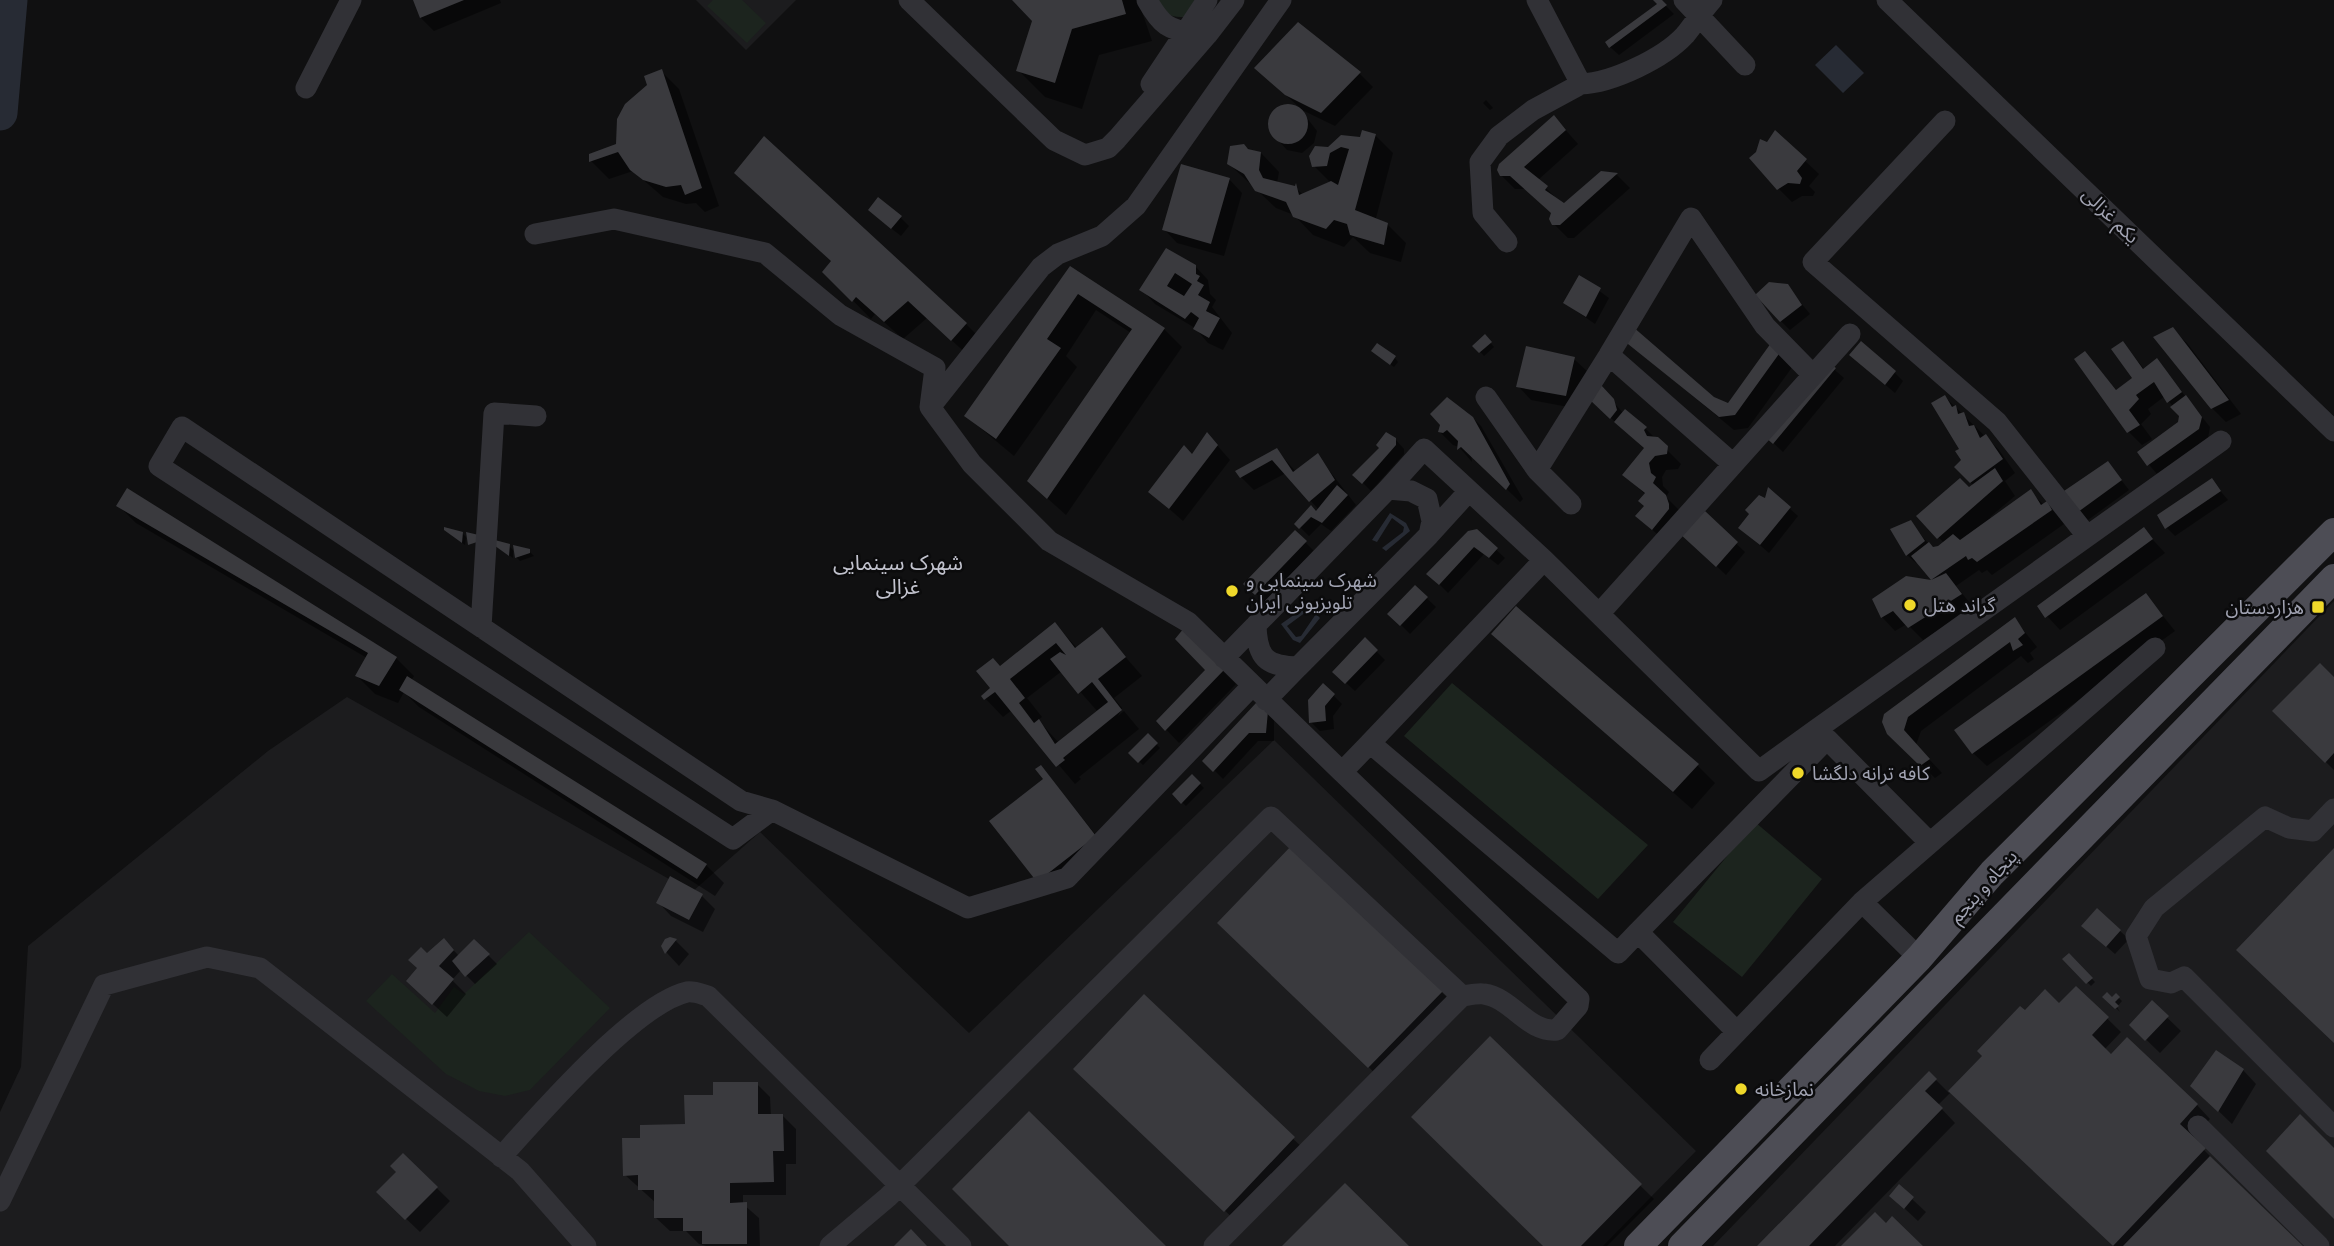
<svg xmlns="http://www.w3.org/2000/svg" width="2334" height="1246" viewBox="0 0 2334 1246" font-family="Raleway,'Noto Sans Arabic',sans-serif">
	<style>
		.built { fill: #1c1c1e }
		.green { fill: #1c241e }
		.water { fill: #272b34 }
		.shadow { fill: #0007; fill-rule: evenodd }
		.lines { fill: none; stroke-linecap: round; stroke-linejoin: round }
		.river { stroke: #272b34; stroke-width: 35 }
		.building { fill: #3a3a3e; fill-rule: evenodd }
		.minor { stroke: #313136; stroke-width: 21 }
		.major { stroke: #4d4d55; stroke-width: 28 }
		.poi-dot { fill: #efd82a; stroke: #0b0b0c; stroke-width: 2.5 }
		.labels { text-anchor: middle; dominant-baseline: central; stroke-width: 5; stroke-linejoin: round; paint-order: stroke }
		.street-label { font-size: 19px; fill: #a1a3b2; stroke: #0b0b0c }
		.poi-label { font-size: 19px; fill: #a1a3b2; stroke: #0b0b0c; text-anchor: start }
		.neighbourhood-label { font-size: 21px; fill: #c2c3ce; stroke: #0b0b0c }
	</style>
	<rect width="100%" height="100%" fill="#101011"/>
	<!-- built -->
	<path class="built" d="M696 0H796L746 50Z
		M2334 601V1246H1713Z
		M347 697 692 892 760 832 969 1033 1274 740 1696 1151 1603 1246H0V1112L21 1067 28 946 268 751Z"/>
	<!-- green -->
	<path class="green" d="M713 0H742L766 23 747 43 707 6Z
		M1155 0H1196L1184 17C1169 18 1164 12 1155 0Z
		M1452 683 1648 845 1598 899 1404 736Z
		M1755 822 1822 879 1742 977 1673 922Z
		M529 932 610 1008 530 1090 505 1096 479 1091 446 1074 366 1001 392 974 435 1013 454 987 464 994Z"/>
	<!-- water -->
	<path class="water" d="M1836 45 1864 73 1843 93 1815 65Z
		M1390 513 1406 523 1410 531 1386 551 1382 548 1403 532 1404 527 1392 518 1377 542 1372 540Z
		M1308 605 1310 609 1287 626 1296 637 1301 636 1316 614 1320 618 1300 643 1293 640 1281 624Z"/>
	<!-- shadow -->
	<path class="shadow" d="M415 0H500L501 3 434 31 421 18Z
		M1014 0H1138L1152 41 1099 55 1082 109 1045 97 1018 70 1034 21Z
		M1655 0H1660L1674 14 1619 55 1610 47 1659 5Z
		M661 71 679 89 719 206 705 212 696 203 686 204 663 197 633 171 609 179 591 161 617 145 649 86Z
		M1359 73 1373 87 1335 126 1300 109 1317 131 1314 143 1302 153 1287 150 1278 140 1268 126 1273 112 1284 105 1299 107 1270 81Z
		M1486 100 1493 108 1490 110 1483 103Z
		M1554 117 1578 144 1538 180 1564 206 1602 173 1617 175 1630 188 1574 238H1568L1554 224 1553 214 1525 189H1515L1501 175Z
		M1775 133 1819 174 1809 186 1815 192 1813 196H1802L1792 202 1779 189 1768 144Z
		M1375 135 1393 153 1376 218 1387 224 1406 243 1401 262 1370 253 1353 237 1344 247 1313 235 1294 215 1276 208 1229 164 1232 147 1238 145 1261 153 1279 172 1277 183 1296 188 1303 195 1331 183 1314 166 1328 149Z
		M736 173 966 324 984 342 970 357 927 318 903 339 875 314 871 319 825 272 833 262Z
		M1229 179 1242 193 1224 256 1177 243 1164 229Z
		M878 218H901L909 226 901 236Z
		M1167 250 1195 266 1208 280 1210 294 1216 300 1212 307 1232 333 1223 350 1208 343 1195 328 1155 304 1142 290Z
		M1070 268 1164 329 1182 347 1066 515 1047 498 1131 333 1096 310 1066 356 1077 367 1014 456 966 416Z
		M1580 277 1609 298 1595 324 1565 303Z
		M1787 286 1810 314 1790 330 1781 321Z
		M2173 330 2187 343 2241 414 2226 422 2212 408Z
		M1485 337 1494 347 1484 356 1475 346Z
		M1625 340 1713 398 1728 405 1771 346 1793 366 1748 428 1734 430Z
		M2123 343 2145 370 2157 361 2210 427 2208 438 2157 474 2139 453 2180 423V416L2165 396 2148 409 2151 414 2141 424 2152 439 2142 445 2128 431 2085 353 2117 391 2134 379Z
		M1377 355 1395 358 1398 362 1394 367Z
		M1574 359 1588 372 1579 409 1531 400 1518 386Z
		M1860 363 1894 372 1903 381 1895 393Z
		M1830 366 1844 378 1783 452 1766 436Z
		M1601 388 1624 414 1626 411 1646 429 1681 464 1678 469 1666 470 1662 477 1663 486 1669 492 1666 497 1679 510 1666 542 1637 516 1646 506V495L1624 475 1645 449 1601 409Z
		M1945 397 1999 450 2015 473 2005 481 2015 496 1990 517 1992 519 2030 492 2044 505 2047 503 2064 524 1992 575 1987 570 1982 573 1979 570 1956 586 1974 608 1923 640 1907 624 1895 631 1882 617 1936 583 1918 562 1916 563 1907 555 1910 522 1933 549 1944 543 1918 516 1974 486 1956 467 1964 461Z
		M1459 410 1467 412 1481 426 1523 499 1520 502 1471 454 1472 462 1459 447 1453 445 1440 432Z
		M1208 435 1230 460 1183 521 1150 492 1192 456Z
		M1395 439 1404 449V454L1371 491 1355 475Z
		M1277 450 1296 472 1318 456 1356 505 1331 531 1321 524 1309 536 1297 524 1319 510 1286 473 1254 490 1241 477Z
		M2108 463 2129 490 2088 520 2079 511Z
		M2211 480 2228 500 2175 536 2167 528Z
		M118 505 396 658 414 676 411 681 706 865 724 883 715 896 419 707 404 692 398 703 375 694 357 676 367 658 136 523Z
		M1789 508 1798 516 1769 553 1740 528Z
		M1704 513 1745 552 1726 575 1690 541Z
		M2144 530 2165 553 2060 630 2047 616Z
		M1476 531 1505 558 1498 565 1484 554 1448 593 1429 574Z
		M1295 532 1314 551 1265 602 1246 584Z
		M462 533 466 537 465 545 450 534Z
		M509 546 513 550V558L497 547Z
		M529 551 534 556 520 561 516 557Z
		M1415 587 1436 607 1410 634 1390 614Z
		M2146 595 2175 631 1987 766 1973 753Z
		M2015 620 2037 647 2030 653 2034 659 2028 663 2021 656 1921 731 1916 745 1942 773 1935 778 1888 733Z
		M1055 624 1077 648 1101 629 1142 676 1114 698 1122 708 1118 716 1124 711 1139 729 1079 777 1081 779 1075 784 1012 710 1003 717 983 696 992 689 1001 668ZM1062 671 1098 712 1059 743 1038 720 1042 717 1027 698Z
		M1184 631 1236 684 1179 743 1158 721 1207 670Z
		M1493 634 1697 765 1715 783 1692 809Z
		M1365 640 1385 660 1355 691 1334 672Z
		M2334 679V770L2274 711Z
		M1323 685 1342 704 1333 716 1334 729 1320 731 1311 722Z
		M1254 707 1274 716V741H1258L1223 779 1205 761Z
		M1148 736 1160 748 1143 765 1131 753Z
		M1041 767 1108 850 1051 894 1038 881 1045 779Z
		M1192 776 1204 788 1186 806 1174 794Z
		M1293 848 1455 1005 1382 1080 1220 923Z
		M702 896 715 909 703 932 671 916 658 902Z
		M2120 931 2129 939 2115 954 2092 934Z
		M444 940 459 956 474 941 497 964 475 984 461 970 452 980 466 994 447 1017 422 994 427 955Z
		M666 941H676L689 954 679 966 667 953 663 946Z
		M2069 955 2095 982 2091 986 2064 959Z
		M2076 988 2121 1032 2104 1050 2197 1105 2210 1119 2192 1138 2300 1246H2113L1951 1092 1938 1105 1955 1123 1835 1246H1760L1929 1073 1949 1093 2025 1013 2059 1006Z
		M2116 995 2122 1001 2117 1007 2120 1012 2105 997 2112 999Z
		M1144 997 1307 1152 1239 1224 1089 1082Z
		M2152 1003 2181 1031 2160 1053 2131 1025Z
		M1490 1039 1654 1199 1607 1246H1545Z
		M2243 1070 2256 1084 2232 1124 2206 1099Z
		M757 1084 770 1097 771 1116H783L796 1129V1164H786V1195H743V1204L759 1218 760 1246H706L699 1244 686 1231H670L656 1218V1203L625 1175 642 1140 687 1126 715 1096Z
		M403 1155 450 1201 420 1232 378 1192 398 1172Z
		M1899 1187 1926 1212 1918 1221 1891 1196Z"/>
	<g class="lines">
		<!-- river -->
		<path class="river" d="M0 113 10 0"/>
	</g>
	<!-- building -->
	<path class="building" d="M413 0H464L420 18Z
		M1012 0H1122L1126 14 1072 29 1055 83 1016 71 1032 21Z
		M1653 0H1662L1667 5 1609 48 1605 42 1657 4Z
		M1298 22 1361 72 1321 113 1285 95 1254 68Z
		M662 69 702 188 685 195 681 185 666 187 643 180 630 170 618 152 589 162V154L616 144 617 119 625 104 647 85 644 76Z
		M1268 124a20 20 0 1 1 40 0a20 20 0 1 1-40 0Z
		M1554 115 1566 130 1524 167 1548 186 1545 190 1564 203 1601 171 1618 173 1560 225H1552L1549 219 1551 213 1510 176H1500L1497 170 1499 164Z
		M1362 130 1376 134 1355 210 1388 223 1384 245 1350 235 1347 224 1334 220 1326 229 1293 217 1286 202 1255 191 1244 174 1227 164 1230 146 1244 144 1248 149 1261 152 1259 170 1263 178 1295 186 1296 183 1299 195 1331 181 1338 185 1349 149 1341 147 1330 153 1327 166 1312 167 1309 156 1315 146 1328 147 1341 135 1360 137Z
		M1775 130 1807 159 1797 171 1802 178 1800 184 1788 183 1777 190 1749 158 1756 152 1760 139 1767 142Z
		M764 136 967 323 951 341 908 301 884 322 856 297 852 302 822 272 831 261 734 173Z
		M1181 164 1230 178 1211 244 1162 230Z
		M878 197 902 216 891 229 868 210Z
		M1166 248 1196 265V274L1200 276 1197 281 1204 285 1198 295 1210 302 1206 311 1220 318 1209 338 1193 329 1199 318 1191 312 1185 319 1139 290ZM1175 273 1192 284 1184 296 1167 286Z
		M1070 266 1165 328 1047 499 1027 481 1132 329 1078 294 1047 339 1061 348 996 439 964 416Z
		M1579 275 1601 288 1586 317 1563 303Z
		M1769 282 1788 284 1802 305 1780 322 1755 295Z
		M1632 326 1714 397 1728 403 1771 343 1781 351 1735 415 1719 417 1623 340Z
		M2173 327 2229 400 2211 409 2153 337Z
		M1485 334 1492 342 1479 353 1472 346Z
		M1861 341 1896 371 1885 385 1849 355Z
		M2123 341 2143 369 2157 358 2182 392 2167 403 2154 382 2136 395 2139 399 2129 410 2140 425 2127 433 2074 359 2085 351 2116 390 2132 378 2111 349Z
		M1377 343 1396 356 1390 365 1371 351Z
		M1526 346 1575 357 1566 396 1516 387Z
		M1830 364 1836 368 1773 444 1764 436Z
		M1601 385 1614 399 1617 410 1610 419 1590 400Z
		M1945 395 1952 407 1956 405 1958 414 1964 412 1969 426 1974 425 1980 438 1986 434 2003 459 1970 483 1954 467 1961 460 1955 451 1959 449 1931 403Z
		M2186 395 2202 417 2199 429 2147 466 2137 452 2178 422 2179 416 2170 407Z
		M1447 397 1473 417 1510 484 1506 490 1461 447 1457 450 1458 441 1447 430 1443 433 1438 432 1440 425 1430 414Z
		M1625 409 1647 427 1644 430 1647 436 1658 437 1668 446 1667 454 1655 456 1649 463 1651 473 1656 477 1653 483 1666 495 1669 504V509L1652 530 1635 516 1644 506 1638 501 1645 493 1622 475 1644 448 1614 422Z
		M1207 432 1218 445 1169 509 1148 492 1184 445 1192 454Z
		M1386 432 1396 438V445L1362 484 1352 475 1379 448 1376 445Z
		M1277 448 1293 472 1318 453 1335 480 1309 502 1272 460 1240 478 1235 471Z
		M2108 461 2122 480 2078 512 2064 491Z
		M1995 468 2003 481 1937 539 1916 516 1960 478 1969 487Z
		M2212 478 2221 491 2165 529 2157 515Z
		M1337 485 1348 495 1322 523 1311 517 1299 529 1294 524 1311 505 1316 511Z
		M1768 487 1791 507 1760 545 1738 528 1749 514 1745 510 1759 495 1765 498Z
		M127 488 397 657 379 686 355 676 368 653 116 506Z
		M2031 489 2041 505 2047 501 2052 510 1977 562 1972 558 1968 560 1966 556 1931 580 1946 573 1962 594 1908 628 1893 611 1881 618 1872 599 1906 576 1931 580 1911 556 1929 542 1933 547 1938 546 1953 534 1960 540Z
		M1705 511 1738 542 1716 567 1679 533Z
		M1911 520 1925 541 1906 556 1890 529Z
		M444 527 463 532 462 543 444 530Z
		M2144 527 2153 539 2045 618 2037 606Z
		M1477 529 1498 548 1489 558 1474 547 1439 585 1426 574 1468 531Z
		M1295 530 1307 541 1255 595 1243 584Z
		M466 532 483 536V540L468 545Z
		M491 539 510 544 509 556 491 543Z
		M513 545 530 549V553L515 558Z
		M1415 585 1428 597 1400 626 1387 614Z
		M2146 593 2163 616 1972 754 1954 730Z
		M1516 606 1699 764 1673 792 1491 634Z
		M2015 617 2025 633 2018 639 2023 645 2013 651 2010 642 1908 717 1904 730 1930 759 1920 766 1887 734 1882 722 1884 714Z
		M1055 622 1075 648 1102 627 1126 657 1098 679 1122 710 1063 758 1065 760 1056 767 995 692 984 700 981 696 990 688 976 671 993 658 1000 666ZM1056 643 1066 655 1060 652 1050 659 1078 694 1092 682 1108 702 1055 744 1039 719 1034 723 1019 703 1025 698 1010 679Z
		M1184 628 1224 670 1165 731 1156 721 1205 670 1175 639Z
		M1365 637 1378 650 1345 684 1332 672Z
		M2320 663 2334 677V753L2325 763 2272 711Z
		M407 676 707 864 697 879 399 690Z
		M1323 683 1335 694 1325 706 1326 721 1309 723 1308 700Z
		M1256 703 1268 711 1266 733H1249L1213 772 1202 761Z
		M1148 733 1158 743 1138 763 1128 753Z
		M1041 765 1096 836 1037 882 989 821 1043 779 1035 769Z
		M1192 774 1201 783 1181 804 1172 794Z
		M1292 845 1443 991 1368 1068 1217 923Z
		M2334 848V1043L2236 950Z
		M670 876 703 894 689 920 656 903Z
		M2097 908 2121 930 2106 947 2081 926Z
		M670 937 677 939 665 954 661 946 665 939Z
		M444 938 454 950 439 966 454 979 432 1005 406 981 417 968 408 960 421 947 427 953Z
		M474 939 490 954 465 977 452 961Z
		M2069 953 2093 978 2086 984 2062 959Z
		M2076 986 2109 1017 2092 1035 2111 1054 2127 1037 2198 1104 2180 1124 2206 1148 2113 1246 1948 1091 1982 1056 1977 1051 2020 1006 2025 1010 2045 989 2059 1003Z
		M2107 992 2112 997 2116 993 2120 997 2115 1002 2119 1006 2115 1009 2102 997Z
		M1144 994 1295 1137 1224 1212 1073 1069Z
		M2152 1000 2169 1016 2145 1041 2129 1025Z
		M1490 1036 1642 1184 1581 1246H1543L1411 1117Z
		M2216 1050 2244 1069 2218 1112 2190 1086Z
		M1929 1071 1937 1079 1925 1091 1943 1108 1809 1246H1757Z
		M713 1082H758V1114H783L784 1151H773L774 1182 730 1183V1203L747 1202V1244H702V1231H683V1218H654V1190H638V1175L623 1176 622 1138H640V1125L685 1124 684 1095H713Z
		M1029 1111 1166 1246H1009L952 1189Z
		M2300 1114 2334 1148V1219L2266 1151Z
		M403 1153 438 1187 405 1220 376 1192 396 1172 390 1166Z
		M2210 1156 2303 1246H2123Z
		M1345 1183 1409 1246H1282Z
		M1899 1184 1914 1197 1904 1209 1889 1196Z
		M1875 1212 1886 1223 1892 1216 1923 1246H1841Z
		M911 1229 927 1246H894Z"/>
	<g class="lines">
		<!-- minor -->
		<path class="minor" d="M909 0 1054 140 1085 155 1108 148 1117 139 1207 35 1234 0
			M1147 0C1161 25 1168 30 1196 34
			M1684 0 1745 65
			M1887 0 2334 431
			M1151 84 1207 0
			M1581 84C1612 83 1664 58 1685 35 1694 24 1702 11 1712 0
			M306 88 351 0
			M1945 121 1813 262 1997 422 2087 536
			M535 234 614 219 765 253 840 315 935 368 930 407 972 464 1049 541 1188 622 1342 772 1370 743
			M1507 242 1483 213 1480 162 1499 136 1533 110 1581 84 1537 0
			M1609 355 1691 218 1765 326 1813 375
			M1486 397 1537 470 1609 355 1733 464
			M931 406 1041 267 1058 254 1102 236 1136 206 1281 0
			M1537 470 1571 504
			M1388 489 1424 449 1544 560
			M1429 535 1469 491
			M1599 614 1850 334
			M481 627 494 413 536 416
			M1224 658 1388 489 1411 491 1427 499 1432 521 1429 535 1298 667C1266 666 1257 658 1256 625
			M1266 700 1298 667
			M1825 737 1817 729 2221 441
			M1342 772 1579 999 1578 1006 1557 1030C1528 1033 1512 998 1484 994 1478 993 1469 995 1462 996
			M2334 809 2313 831 2289 828 2265 817 2154 908 2136 936 2150 979 2171 983 2184 977 2334 1127
			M772 810 733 839 159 466 182 427 741 801 772 810 968 908 1067 878 1252 686
			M1862 902 1919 958
			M1638 932 1618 953 1370 743 1544 560 1759 771 1817 729
			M1737 1032 1638 932 1827 739 1930 843
			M1710 1060 1862 902 2155 648
			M2198 1126 2319 1246
			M501 1157C539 1115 635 1004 687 992 694 991 701 994 708 996L961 1246
			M0 1201 104 985 207 957 260 968 520 1171 586 1246
			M830 1246 888 1197 1271 817 1462 996 1214 1246"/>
		<!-- major -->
		<path class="major" d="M1638 1246 1919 958 1992 873 2334 532
			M1682 1246 2334 578"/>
	</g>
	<!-- markers -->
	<g class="poi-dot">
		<circle cx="1232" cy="591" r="7"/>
		<circle cx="1910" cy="605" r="7"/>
		<rect x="2311" y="600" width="14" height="14" rx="3.5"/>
		<circle cx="1798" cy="773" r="7"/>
		<circle cx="1741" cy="1089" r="7"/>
	</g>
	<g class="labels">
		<!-- street labels -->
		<g class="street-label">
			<text transform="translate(2111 215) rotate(44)">یکم غزالی</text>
			<text transform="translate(1983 886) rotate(-48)">پنجاه و پنجم</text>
		</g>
		<!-- poi labels -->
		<g class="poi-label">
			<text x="1246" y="580">شهرک سینمایی و<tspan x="1246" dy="22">تلویزیونی ایران</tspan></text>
			<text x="1924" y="605">گراند هتل</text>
			<text x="2304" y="607" text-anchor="end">هزاردستان</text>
			<text x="1812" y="773">کافه ترانه دلگشا</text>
			<text x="1755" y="1089">نمازخانه</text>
		</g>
		<!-- neighbourhood labels -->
		<g class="neighbourhood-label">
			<text x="898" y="562">شهرک سینمایی<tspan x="898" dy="24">غزالی</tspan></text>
		</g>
	</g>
</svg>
